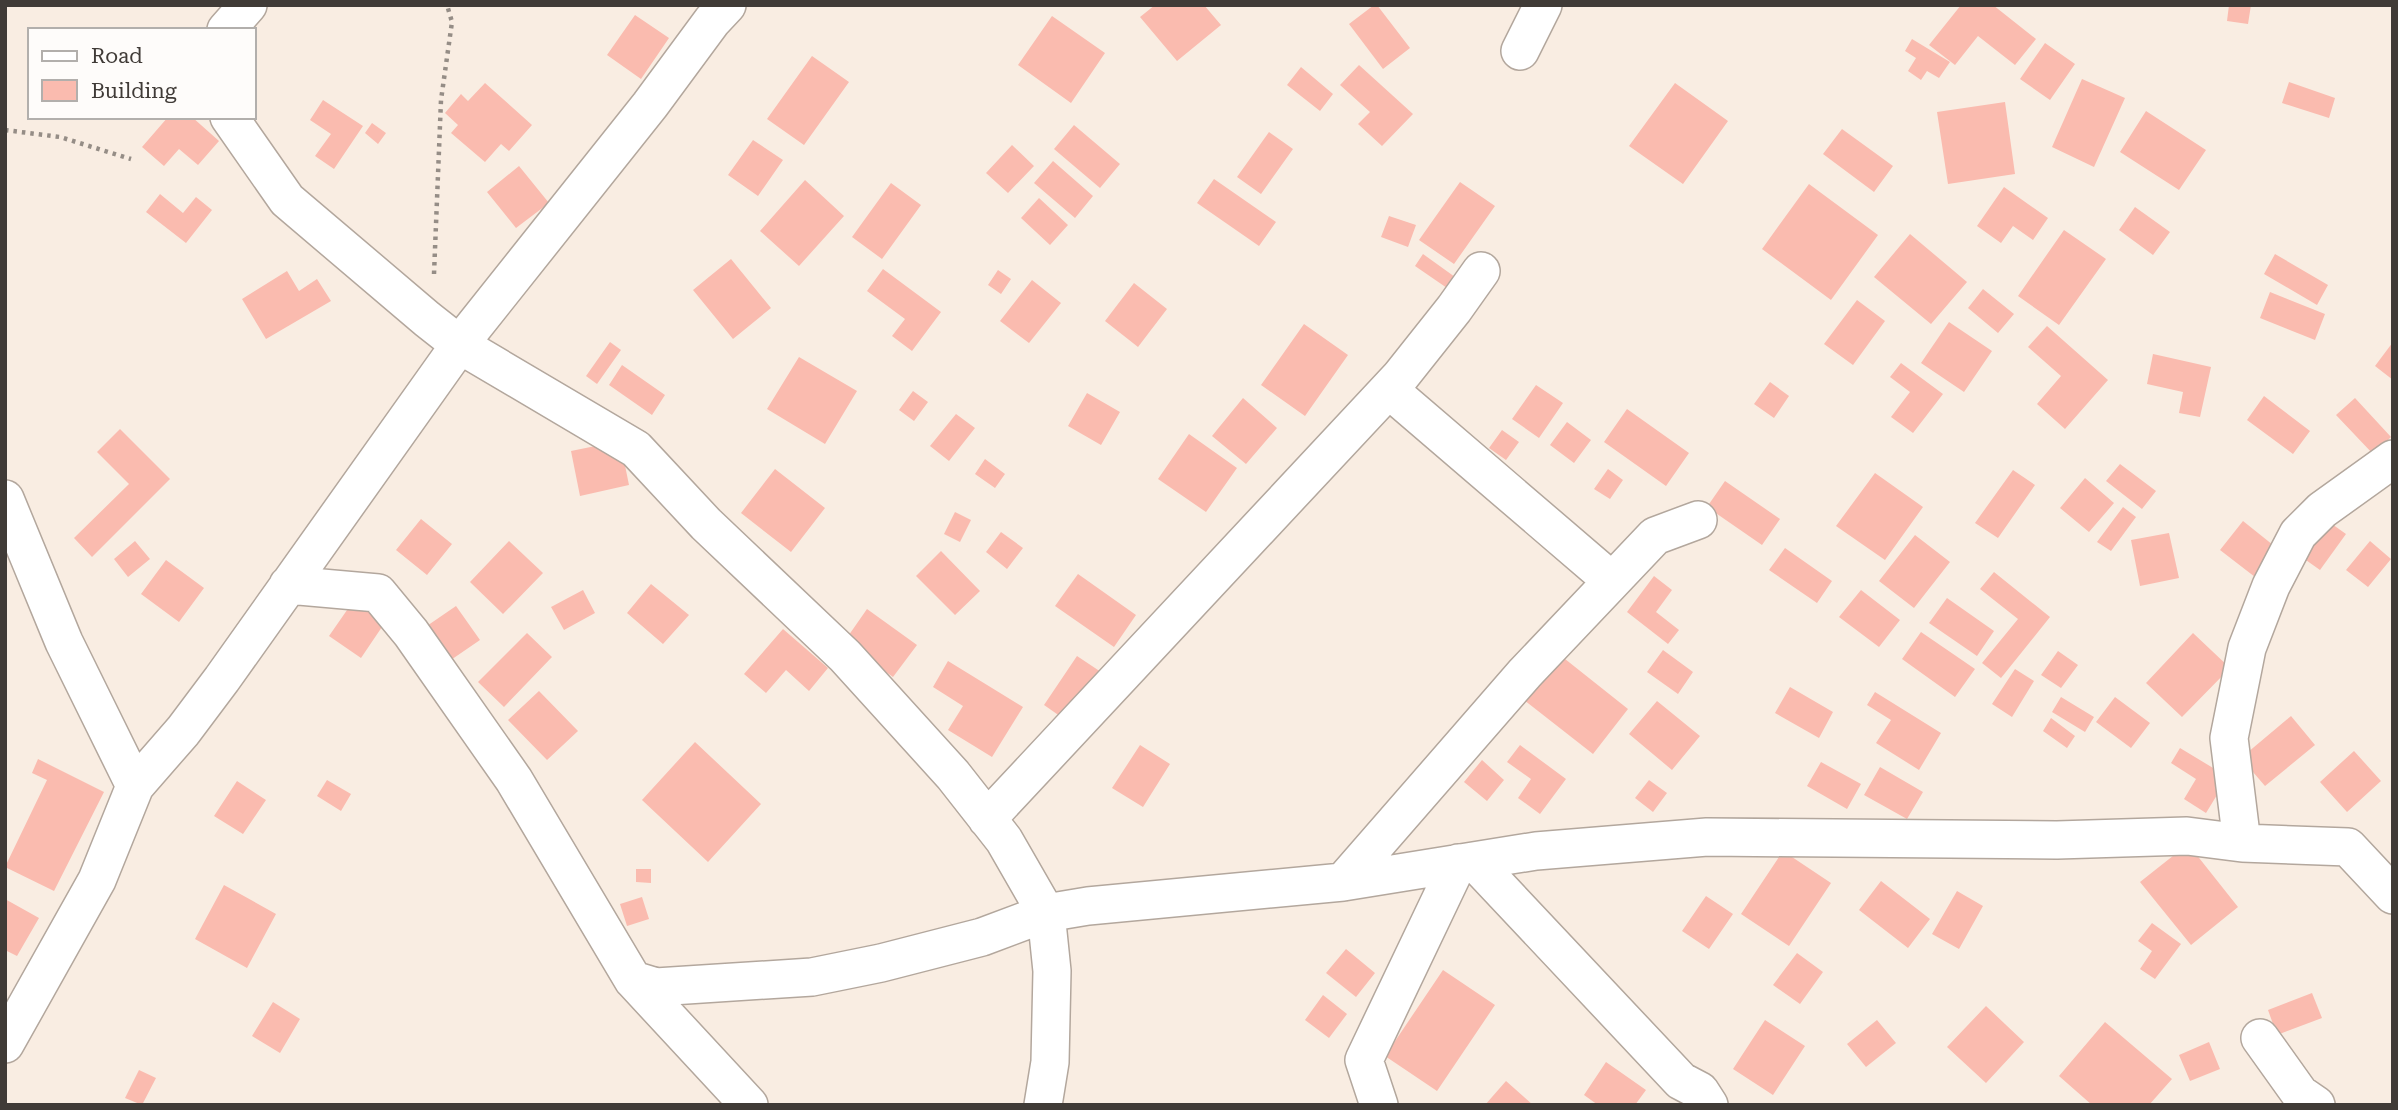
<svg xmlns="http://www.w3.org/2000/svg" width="2398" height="1110" viewBox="0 0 2398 1110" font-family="'Roboto Serif',serif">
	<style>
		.building { fill: #fabbaf }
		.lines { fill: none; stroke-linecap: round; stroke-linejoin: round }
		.minor-casing { stroke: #b3a79d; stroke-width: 40 }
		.path { stroke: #958d86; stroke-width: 4.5; stroke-dasharray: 3.5 5; stroke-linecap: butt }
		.minor { stroke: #fff; stroke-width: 37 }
	</style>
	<rect width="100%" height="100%" fill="#f9ede2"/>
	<!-- building -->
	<path class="building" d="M1155 5H1204L1221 25 1177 61 1140 17Z
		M1374 5H1377L1410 48 1383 69 1349 24Z
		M1961 5H1993L2036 39 2015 65 1978 36 1955 65 1929 45Z
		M2229 5H2251L2248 24 2227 21Z
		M635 15 669 38 641 79 607 55Z
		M1052 16 1105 53 1071 103 1018 65Z
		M1912 39 1950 62 1939 78 1927 71 1921 80 1908 71 1916 58 1905 51Z
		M2045 43 2075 64 2050 100 2020 79Z
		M812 56 849 82 804 145 767 119Z
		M1359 65 1413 114 1382 146 1358 124 1370 112 1340 85Z
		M1301 67 1333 94 1320 111 1287 85Z
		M2082 79 2125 98 2094 167 2052 147Z
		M2289 82 2335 98 2329 118 2282 103Z
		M485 83 532 125 509 151 501 144 485 162 451 133 458 125 445 113 461 94 468 101Z
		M1675 83 1728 121 1683 184 1629 146Z
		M323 100 363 126 334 169 315 156 331 134 310 120Z
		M2005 102 2015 174 1948 184 1937 112Z
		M2146 111 2206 150 2179 190 2120 152Z
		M168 117H192L219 141 198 165 179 149 164 166 142 147Z
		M372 123 386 133 378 144 365 133Z
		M1074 125 1120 164 1100 188 1054 149Z
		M1842 129 1893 166 1874 192 1823 154Z
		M1269 132 1293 149 1261 194 1237 177Z
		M753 140 783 160 758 196 728 175Z
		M1012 145 1034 166 1008 193 986 173Z
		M1053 161 1093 196 1075 218 1034 183Z
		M519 166 549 203 516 228 487 192Z
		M1214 179 1276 222 1259 246 1197 203Z
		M805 180 844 216 799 266 760 231Z
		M1460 182 1495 206 1454 264 1419 240Z
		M891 183 921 205 882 259 852 237Z
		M1809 184 1878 235 1831 300 1762 249Z
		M2004 187 2048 218 2033 240 2013 226 2001 243 1977 226Z
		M160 194 183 213 196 197 212 210 186 243 146 212Z
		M1039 198 1068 225 1050 245 1021 218Z
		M2135 207 2170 232 2153 255 2119 230Z
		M1389 216 1416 225 1408 247 1381 237Z
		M2064 230 2106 259 2059 325 2018 296Z
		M1910 234 1967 282 1931 324 1874 277Z
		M1423 254 1455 277 1447 288 1415 266Z
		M2275 254 2328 285 2317 305 2264 274Z
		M731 259 771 308 733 339 693 290Z
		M883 269 941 312 912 351 892 336 905 319 867 291Z
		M998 270 1011 279 1001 294 988 285Z
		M287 271 299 291 317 279 331 301 266 339 242 299Z
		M1032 280 1061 303 1029 343 1000 321Z
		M1134 283 1167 309 1138 347 1105 321Z
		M1983 289 2014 314 1998 333 1968 308Z
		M2270 292 2325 314 2315 340 2260 318Z
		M1857 300 1885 321 1853 365 1824 344Z
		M1949 322 1992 351 1964 392 1921 363Z
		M1304 324 1348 355 1305 416 1261 385Z
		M2047 326 2108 380 2065 429 2037 404 2061 376 2028 347Z
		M610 342 621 350 597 384 586 376Z
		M2393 342V380L2375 366Z
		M2153 354 2211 367 2200 417 2179 413 2183 392 2147 384Z
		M799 357 857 391 825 444 767 409Z
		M1901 363 1943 394 1913 433 1891 417 1910 392 1890 377Z
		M622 365 665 395 652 415 609 385Z
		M1770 382 1789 396 1774 418 1754 404Z
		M1536 385 1563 403 1539 438 1512 419Z
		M913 391 928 402 914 421 899 410Z
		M1087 393 1120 412 1101 445 1068 426Z
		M2264 396 2310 431 2293 454 2247 420Z
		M1243 398 1277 428 1246 464 1212 436Z
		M2355 398 2391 437 2373 454 2336 415Z
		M1627 409 1689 453 1666 486 1604 442Z
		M956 414 975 428 949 461 930 446Z
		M1567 422 1591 440 1574 463 1550 445Z
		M120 429 170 479 92 557 74 538 129 484 97 452Z
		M1502 430 1519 442 1506 460 1489 448Z
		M1189 434 1237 468 1206 512 1158 479Z
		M620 441 629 485 580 496 571 451Z
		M985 459 1005 474 995 488 975 474Z
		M2120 464 2156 491 2142 509 2106 481Z
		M775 469 825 508 791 552 741 513Z
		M1608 469 1623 480 1610 499 1594 489Z
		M2013 470 2035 485 1998 538 1975 523Z
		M1875 473 1923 507 1885 560 1836 526Z
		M2085 478 2114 503 2089 532 2060 508Z
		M1725 481 1780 519 1762 545 1707 507Z
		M2123 507 2136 517 2111 551 2097 542Z
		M955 512 971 520 960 542 944 534Z
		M2322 517 2346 534 2320 570 2296 553Z
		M421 519 452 544 427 575 396 550Z
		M2243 521 2278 549 2255 577 2220 550Z
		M1001 532 1023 548 1007 569 986 552Z
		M2169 533 2179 578 2140 586 2131 540Z
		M1915 535 1950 562 1914 608 1879 581Z
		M135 541 150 559 128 577 114 559Z
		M509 541 543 573 503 614 470 582Z
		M2370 541 2391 559 2368 587 2346 570Z
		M1785 548 1832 581 1817 603 1769 570Z
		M941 551 980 591 955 615 916 576Z
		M166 560 204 588 179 622 141 594Z
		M1994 572 2050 617 2001 678 1982 663 2018 619 1980 589Z
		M1078 574 1136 615 1114 647 1055 606Z
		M1654 576 1672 590 1656 612 1679 630 1668 644 1627 612Z
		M651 584 689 615 663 644 627 613Z
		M583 590 595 613 564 630 551 607Z
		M1861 590 1900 620 1879 647 1839 617Z
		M1947 598 1994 631 1977 656 1929 623Z
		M354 600 386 621 361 658 329 636Z
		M456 606 480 640 445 664 421 630Z
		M867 609 917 645 893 677 844 642Z
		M783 629 828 668 809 691 786 670 766 693 744 674Z
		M1921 632 1975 669 1955 697 1902 659Z
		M527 633 552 657 504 707 478 682Z
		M2193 633 2230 668 2182 717 2146 683Z
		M1663 650 1693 672 1678 694 1647 672Z
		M2058 651 2078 665 2061 688 2041 675Z
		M1560 655 1628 709 1593 754 1524 700Z
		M1077 656 1101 672 1067 721 1044 705Z
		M948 661 1023 707 992 757 948 730 963 706 933 687Z
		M2015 669 2034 681 2012 717 1992 704Z
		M1790 687 1833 712 1819 738 1775 713Z
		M539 691 578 731 547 760 508 720Z
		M1875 692 1941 733 1919 770 1876 743 1891 720 1867 705Z
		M2061 697 2094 717 2085 732 2052 712Z
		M2115 697 2150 723 2131 748 2096 722Z
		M1657 701 1700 736 1672 770 1629 734Z
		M2291 716 2315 745 2265 786 2241 758Z
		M2051 718 2075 736 2067 748 2043 731Z
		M695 742 761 804 708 862 642 800Z
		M1140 745 1170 764 1143 807 1112 788Z
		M1520 745 1566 779 1540 814 1518 798 1531 779 1507 762Z
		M2180 748 2228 777 2206 813 2184 799 2196 779 2171 763Z
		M2354 751 2381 781 2347 812 2320 782Z
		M38 759 104 792 54 891 5 867 47 780 32 773Z
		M1482 760 1504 780 1487 801 1464 782Z
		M1821 762 1861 784 1847 809 1807 786Z
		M1880 767 1923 792 1907 819 1864 795Z
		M327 780 351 794 341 811 317 796Z
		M1649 780 1667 793 1653 812 1635 798Z
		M237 781 266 800 243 834 214 816Z
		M2188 844 2238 907 2191 945 2140 882Z
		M1783 851 1831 883 1789 946 1741 914Z
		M636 869H651V883L636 882Z
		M1881 881 1930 919 1908 948 1859 910Z
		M224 885 276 914 247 968 195 939Z
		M1957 891 1983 906 1959 949 1932 934Z
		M1706 896 1733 914 1709 949 1682 931Z
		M642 897 649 919 627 926 620 904Z
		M5 899 39 918 17 956 5 950Z
		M2152 923 2181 944 2155 979 2140 969 2152 951 2138 941Z
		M1346 949 1375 973 1356 997 1326 973Z
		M1797 953 1823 972 1800 1004 1773 985Z
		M1443 970 1495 1005 1437 1091 1385 1056Z
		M2312 993 2322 1018 2277 1035 2268 1010Z
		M1323 995 1347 1014 1329 1038 1305 1020Z
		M273 1002 300 1019 280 1053 252 1036Z
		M1986 1006 2024 1042 1986 1083 1947 1047Z
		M1765 1020 1805 1046 1773 1095 1733 1069Z
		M1877 1020 1896 1043 1866 1067 1847 1044Z
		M2105 1022 2172 1079 2149 1105H2092L2059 1076Z
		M2209 1042 2220 1069 2190 1081 2179 1055Z
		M1606 1062 1646 1090 1635 1105H1598L1584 1095Z
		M139 1070 156 1078 142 1105 125 1098Z
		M1506 1081 1533 1105H1485Z"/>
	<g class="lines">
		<defs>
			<path id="minor" d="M226 30 248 5
				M1520 51 1543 5
				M229 117 287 200 427 319 460 345 636 449 706 524 845 656 953 775 1004 840 1046 913 1052 971 1050 1062 1043 1105
				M1390 388 1394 394 1612 581
				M5 499 64 642 135 786
				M288 585 378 593 411 633 514 780 633 980 749 1105
				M987 819 1400 377 1454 309 1481 271
				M2242 843 2229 738 2247 648 2271 586 2298 534 2322 510 2393 459
				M1474 861 1681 1081 1700 1091 1709 1105
				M1343 882 1525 673 1655 536 1698 520
				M633 980 656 987 812 977 881 963 982 937 1046 913 1088 906 1343 882 1536 851 1707 837 2057 840 2187 836 2242 843 2348 847 2393 895
				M2260 1038 2300 1094 2316 1105
				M5 1044 97 880 135 786 183 731 222 679 463 340 650 105 712 21 727 5
				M1379 1105 1364 1060 1458 863"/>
		</defs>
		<!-- minor casing -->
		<use href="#minor" class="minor-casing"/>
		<!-- path -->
		<path class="path" d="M5 130 60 137 131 159
			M434 274 441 100 452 22 447 5"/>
		<!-- minor -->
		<use href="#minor" class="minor"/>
	</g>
	<!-- border -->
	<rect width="2398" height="1110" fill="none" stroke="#403b37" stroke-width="14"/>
	<!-- legend -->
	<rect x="28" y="28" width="228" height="91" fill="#fefcfa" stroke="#b2afac" stroke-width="2"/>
	<rect x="42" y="51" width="35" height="10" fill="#ffffff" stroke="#b2afac" stroke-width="2"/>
	<text x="91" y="63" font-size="21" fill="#403b37">Road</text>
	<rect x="42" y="80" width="35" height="21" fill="#fabbaf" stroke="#b2afac" stroke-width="2"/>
	<text x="91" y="98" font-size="21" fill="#403b37">Building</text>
</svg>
